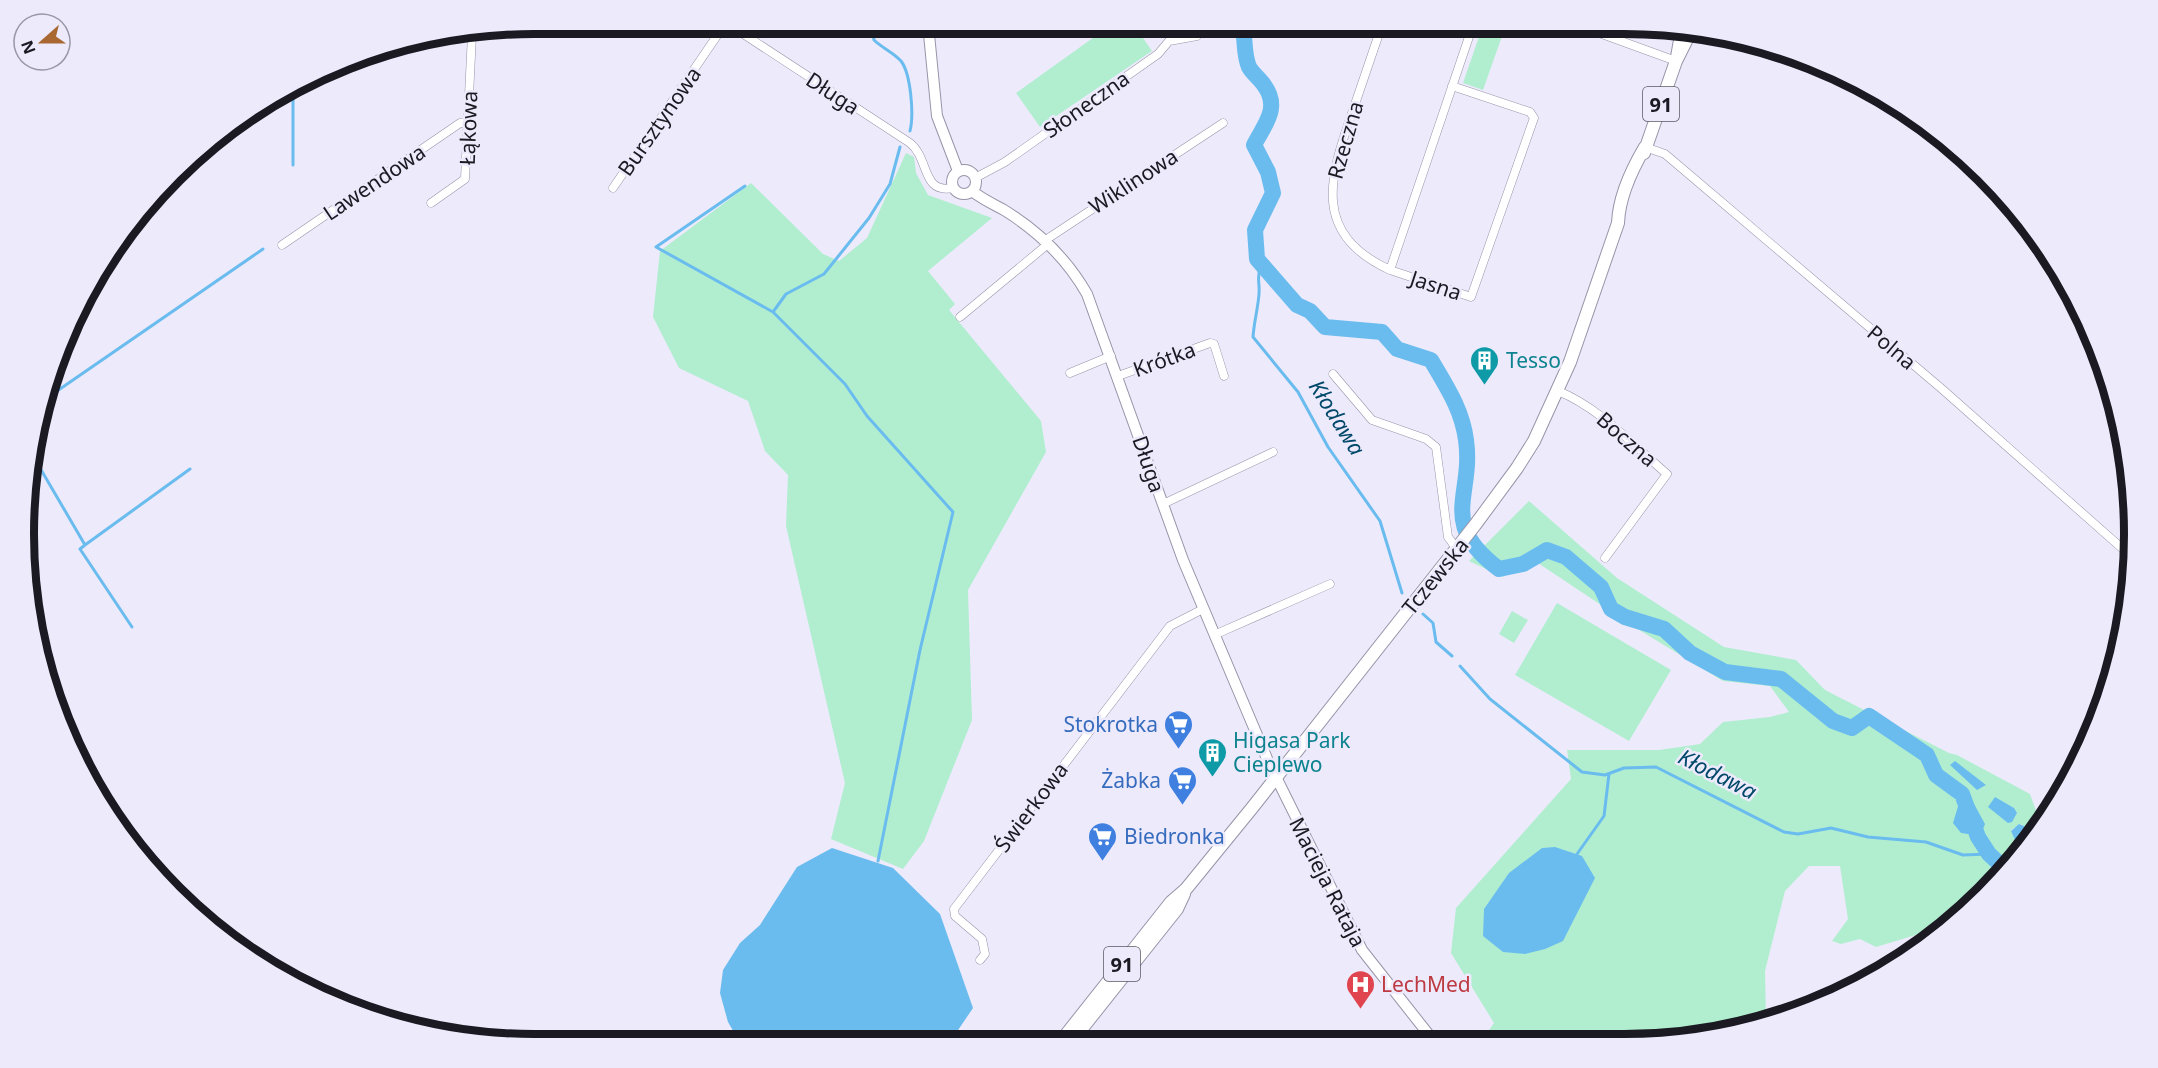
<svg xmlns="http://www.w3.org/2000/svg" width="2158" height="1068" viewBox="0 0 2158 1068" font-family="'Noto Sans',sans-serif">
	<style>
		.green { fill: #b1eed0 }
		.water { fill: #6abcef }
		.lines { fill: none; stroke-linecap: round; stroke-linejoin: round }
		.stream { stroke: #6abcef; stroke-width: 3 }
		.river { stroke: #6abcef; stroke-width: 16 }
		.street-casing { stroke: #9794a8; stroke-width: 9 }
		.secondary-casing { stroke: #9794a8; stroke-width: 12 }
		.primary-casing { stroke: #9794a8; stroke-width: 14 }
		.street { stroke: #fff; stroke-width: 8 }
		.secondary { stroke: #fff; stroke-width: 10 }
		.primary { stroke: #fff; stroke-width: 12 }
		.labels { text-anchor: middle; dominant-baseline: central; stroke-width: 5; stroke-linejoin: round; paint-order: stroke }
		.shield { fill: #edeafc; stroke: #5a5863; stroke-width: 1.5 }
		.shield-label { font-size: 20px; font-weight: bold; fill: #1b1a22 }
		.street-label { font-size: 21px; fill: #1b1a22; stroke: #edeafc }
		.culture-label { font-size: 21px; fill: #0d838f; stroke: #edeafc; text-anchor: start }
		.shop-label { font-size: 21px; fill: #366cbe; stroke: #edeafc; text-anchor: end }
		.health-label { font-size: 21px; fill: #be3a42; stroke: #edeafc; text-anchor: start }
		.water-label { font-size: 22px; font-style: italic; fill: #004869; stroke: #edeafc }
		.rim { fill: none; stroke: #1b1a22; stroke-width: 8 }
	</style>
	<rect width="100%" height="100%" fill="#edeafc"/>
	<!-- green -->
	<path class="green" d="M1111 25H1134L1152 51 1040 127 1016 93Z
		M1483 25H1506L1483 90 1463 83Z
		M906 153 914 157 916 173 928 195 992 218 928 271 955 304 949 310 1041 421 1046 452 968 590 972 720 924 841 903 869 831 839 845 783 786 526 788 475 765 451 748 401 679 368 653 317 660 251 751 183 823 254 839 261 867 238Z
		M1529 501 1617 578 1724 647 1796 660 1825 690 1949 753 1957 755 2030 794 2040 822 2030 836 2024 826 2020 824 2011 830 2020 851 2008 870 1930 938 1919 934 1876 947 1860 939 1841 944 1832 941 1848 919 1840 866H1809L1785 891 1765 971 1766 1019 1690 1040H1482L1494 1023 1451 953 1456 908 1571 779 1567 750H1659L1700 744 1723 722 1770 717 1789 712 1770 686 1723 681 1631 625 1529 557 1503 577 1469 561Z
		M1557 603 1671 670 1629 741 1515 675Z
		M1512 611 1528 620 1514 643 1499 634Z"/>
	<!-- water -->
	<path class="water" d="M1955 761 1986 785 1977 790 1950 765Z
		M1995 797 2014 808 2017 813 2012 822 2008 823 1988 807Z
		M1960 800 1974 804 1985 824 1983 829 1968 834 1961 833 1953 823Z
		M2019 824 2024 826 2030 836 2020 851 2011 831Z
		M1555 847 1582 856 1595 878 1563 941 1545 949 1525 954 1503 952 1483 936 1484 909 1509 873 1542 848Z
		M832 848 893 868 940 914 973 1008 950 1042 739 1041 728 1022 720 993 723 970 740 943 760 925 797 867Z"/>
	<g class="lines">
		<!-- stream -->
		<path class="stream" d="M871 24 874 40C882 48 893 52 901 61 911 74 914 115 910 131
			M293 165V92
			M745 186 656 247 773 312
			M1261 265C1256 277 1260 282 1259 294 1258 308 1254 322 1253 337L1298 392 1328 447 1380 521 1402 593
			M44 400 263 249
			M33 456 85 545 80 549 132 627
			M85 545 190 469
			M1423 614 1433 623 1436 642 1452 656
			M1460 666 1490 699 1582 772 1605 775 1624 768 1656 767 1784 832 1798 834 1831 828 1868 837 1926 842 1963 855 1989 854
			M1577 854 1604 816 1609 774
			M878 861 920 650 953 512 867 416 845 384 773 312 786 294 824 274 869 218 890 184 900 147"/>
		<!-- river -->
		<path class="river" d="M1242 25C1246 39 1243 53 1249 67 1253 74 1260 79 1264 85 1281 108 1264 125 1254 145L1268 172 1273 193 1255 230 1257 259 1297 305 1310 311 1325 327 1382 332 1397 349 1431 360C1446 386 1462 409 1466 440 1474 496 1437 523 1499 569L1523 564 1547 550 1566 557 1601 587 1611 609 1625 617 1664 629 1690 653 1725 672 1781 679 1833 721 1852 728 1869 716 1927 755 1936 775 1962 794 1978 837 1989 854 2007 871"/>
		<defs>
			<path id="street" d="M728 24 910 143C930 159 921 194 953 188
				M1382 25C1372 54 1362 83 1352 113 1329 179 1312 234 1390 270
				M1577 25 1676 61
				M1288 30 1290 25
				M1452 86 1530 112 1534 118 1471 297 1390 270 1473 25
				M1645 147 1665 154 1942 389 2133 558
				M975 178 1005 162 1158 54 1169 41 1197 36
				M613 188 725 24
				M431 203 465 179 472 34
				M1044 241 1223 123
				M282 245 460 123H468
				M960 317 1048 244
				M1070 373 1111 356
				M1333 374 1372 420 1426 439 1436 447 1448 537 1457 549
				M1118 376 1210 343 1214 344 1224 376
				M1558 391C1600 408 1633 445 1667 474L1605 558
				M1163 504 1273 452
				M1214 635 1330 584
				M980 960 985 954 982 939 955 916 954 909 1170 626 1203 609"/>
			<path id="secondary" d="M928 24 937 116 958 171
				M952 182a12 12 0 1 1 24 0a12 12 0 1 1-24 0Z
				M972 191C982 199 993 204 1004 210 1038 231 1067 259 1087 294L1183 560 1268 761 1362 950 1433 1040"/>
			<path id="primary" d="M1677 57 1682 29
				M1644 153 1676 61 1691 31
				M1061 1041 1171 902 1186 889 1252 808 1475 525 1517 468 1534 441 1570 362 1618 223C1619 196 1632 169 1645 147
				M1072 1041 1177 909 1184 894"/>
		</defs>
		<!-- street casing -->
		<use href="#street" class="street-casing"/>
		<!-- secondary casing -->
		<use href="#secondary" class="secondary-casing"/>
		<!-- primary casing -->
		<use href="#primary" class="primary-casing"/>
		<!-- street -->
		<use href="#street" class="street"/>
		<!-- secondary -->
		<use href="#secondary" class="secondary"/>
		<!-- primary -->
		<use href="#primary" class="primary"/>
	</g>
	<!-- icons -->
	<defs>
		<symbol id="building-pin" viewBox="-11 -11 22 30"><path d="M0 17L-7.5 6A9.5 9.5 0 1 1 7.5 6Z" fill="#0f9aa8" stroke="#edeafc"/><path d="M-4-6H4V6H1V3H-1V6H-4ZM-2.5-4.3h1.7v1.8h-1.7ZM.8-4.3h1.7v1.8H.8ZM-2.5-1h1.7V.8h-1.7ZM.8-1h1.7V.8H.8Z" fill="#fff"/></symbol>
		<symbol id="supermarket-pin" viewBox="-11 -11 22 30"><path d="M0 17L-7.5 6A9.5 9.5 0 1 1 7.5 6Z" fill="#3f7fe0" stroke="#edeafc"/><path d="M-6-5.5h2.5l.6 2H6L4.5 2H-2.5L-4.4-4H-6ZM-1.5 3.2a1.3 1.3 0 1 0 .1 0ZM3 3.2a1.3 1.3 0 1 0 .1 0Z" fill="#fff"/></symbol>
		<symbol id="hospital-pin" viewBox="-11 -11 22 30"><path d="M0 17L-7.5 6A9.5 9.5 0 1 1 7.5 6Z" fill="#e0444e" stroke="#edeafc"/><path d="M-5-5h3v3.5h4V-5h3V5h-3V1.5h-4V5h-3Z" fill="#fff"/></symbol>
	</defs>
	<g fill-rule="evenodd">
		<use href="#building-pin" x="1468" y="344" width="33" height="45"/>
		<use href="#supermarket-pin" x="1162" y="708" width="33" height="45"/>
		<use href="#building-pin" x="1196" y="736" width="33" height="45"/>
		<use href="#supermarket-pin" x="1166" y="764" width="33" height="45"/>
		<use href="#supermarket-pin" x="1086" y="820" width="33" height="45"/>
		<use href="#hospital-pin" x="1344" y="968" width="33" height="45"/>
	</g>
	<g class="labels">
		<!-- shield labels -->
		<g class="shield">
			<rect x="1643" y="87" width="36" height="34" rx="4.5"/>
			<rect x="1104" y="947" width="36" height="34" rx="4.5"/>
		</g>
		<g class="shield-label">
			<text x="1661" y="104">91</text>
			<text x="1122" y="964">91</text>
		</g>
		<!-- street labels -->
		<g class="street-label">
			<text transform="translate(833 93) rotate(33)">Długa</text>
			<text transform="translate(1086 104) rotate(-35)">Słoneczna</text>
			<text transform="translate(659 121) rotate(-55)">Bursztynowa</text>
			<text transform="translate(468 128) rotate(-88)">Łąkowa</text>
			<text transform="translate(1345 140) rotate(-74)">Rzeczna</text>
			<text transform="translate(1133 181) rotate(-33)">Wiklinowa</text>
			<text transform="translate(374 182) rotate(-34)">Lawendowa</text>
			<text transform="translate(1436 285) rotate(18)">Jasna</text>
			<text transform="translate(1892 347) rotate(40)">Polna</text>
			<text transform="translate(1164 359) rotate(-20)">Krótka</text>
			<text transform="translate(1627 439) rotate(41)">Boczna</text>
			<text transform="translate(1149 464) rotate(71)">Długa</text>
			<text transform="translate(1435 576) rotate(-51)">Tczewska</text>
			<text transform="translate(1031 807) rotate(-53)">Świerkowa</text>
			<text transform="translate(1328 882) rotate(63)">Macieja Rataja</text>
		</g>
		<!-- culture labels -->
		<g class="culture-label">
			<text x="1506" y="360">Tesso</text>
			<text x="1233" y="740">Higasa Park<tspan x="1233" dy="24">Cieplewo</tspan></text>
		</g>
		<!-- shop labels -->
		<g class="shop-label">
			<text x="1158" y="724">Stokrotka</text>
			<text x="1161" y="780">Żabka</text>
			<text x="1124" y="836" text-anchor="start">Biedronka</text>
		</g>
		<!-- health labels -->
		<g class="health-label">
			<text x="1381" y="984">LechMed</text>
		</g>
		<!-- water labels -->
		<g class="water-label">
			<text transform="translate(1338 417) rotate(58)">Kłodawa</text>
			<text transform="translate(1718 773) rotate(27)">Kłodawa</text>
		</g>
	</g>
	<!-- crop -->
	<path d="M0 0H2158V1068H0ZM534 34H1624A500 500 0 0 1 2124 534V534A500 500 0 0 1 1624 1034H534A500 500 0 0 1 34 534V534A500 500 0 0 1 534 34Z" fill="#edeafc" fill-rule="evenodd"/>
	<path class="rim" d="M534 34H1624A500 500 0 0 1 2124 534V534A500 500 0 0 1 1624 1034H534A500 500 0 0 1 34 534V534A500 500 0 0 1 534 34Z"/>
	<!-- north arrow -->
	<g transform="translate(42 42) rotate(249)"><circle r="28" fill="#edeafc" stroke="#9997a5" stroke-width="1.5"/>
	<path d="M0-4.5L10 22L0 15L-10 22Z" fill="#a96832"/>
	<text y="-9" font-size="16" font-weight="bold" text-anchor="middle" fill="#1b1a22">N</text>
	</g>
</svg>
